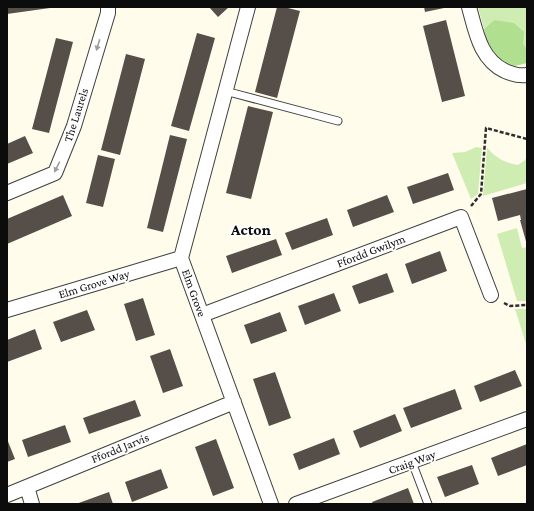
<svg xmlns="http://www.w3.org/2000/svg" width="534" height="511" viewBox="0 0 534 511" font-family="'Crimson Pro',serif">
	<style>
		.green { fill: #cfedb2 }
		.forest { fill: #b1df90 }
		.building { fill: #564e48 }
		.lines { fill: none; stroke-linecap: round; stroke-linejoin: round }
		.lane-casing { stroke: #3f3f3f; stroke-width: 9 }
		.street-casing { stroke: #3f3f3f; stroke-width: 16 }
		.path { stroke: #2e2e2e; stroke-width: 2.5; stroke-dasharray: 4 2; stroke-linecap: butt }
		.lane { stroke: #fff; stroke-width: 7 }
		.street { stroke: #fff; stroke-width: 14 }
		.oneway { fill: #9e9e9e }
		.labels { text-anchor: middle; dominant-baseline: central; stroke-width: 4; stroke-linejoin: round; paint-order: stroke }
		.street-label { font-size: 12px; fill: #0c0c0c; stroke: #fff }
		.district-label { font-size: 16px; font-weight: bold; fill: #0c0c0c; stroke: #fff }
	</style>
	<rect width="100%" height="100%" fill="#fffcec"/>
	<!-- green -->
	<path class="green" d="M478 7H527V49L494 20 484 29Z
		M476 147 482 148 478 194 471 199 452 153 465 152Z
		M487 148C498 159 503 162 518 165L525 160 527 157V183L483 196Z
		M517 228 522 248 527 247V301H517L497 234Z
		M515 309H527V347Z"/>
	<!-- forest -->
	<path class="forest" d="M494 20 514 23 524 32 523 44 527 49V63L515 66 499 61 488 47 484 29Z"/>
	<!-- building -->
	<path class="building" d="M7 7H50V8L7 14Z
		M209 7H229L218 17Z
		M277 7H284L300 11 277 98 255 92Z
		M424 7H444V8L425 12Z
		M446 20 465 96 442 102 423 26Z
		M197 33 215 38 189 131 171 126Z
		M56 38 73 42 49 133 32 129Z
		M126 54 145 59 120 155 101 150Z
		M248 106 273 112 251 199 226 193Z
		M170 135 187 139 163 232 147 228Z
		M25 136 33 153 7 164V144Z
		M98 155 115 159 103 207 86 203Z
		M448 173 454 190 413 204 407 187Z
		M527 189V245L520 220H521L520 215 498 221 492 198Z
		M63 195 72 216 7 244V219Z
		M387 195 394 212 353 227 347 210Z
		M327 218 333 235 292 250 285 233Z
		M276 239 282 255 232 273 226 256Z
		M440 251 447 271 412 284 405 264Z
		M387 273 394 292 359 304 352 286Z
		M334 293 341 311 305 325 298 306Z
		M143 298 155 335 136 341 124 304Z
		M87 310 95 330 61 342 53 322Z
		M280 312 287 331 251 344 244 325Z
		M35 329 42 349 7 362V340Z
		M170 349 183 386 163 393 150 356Z
		M515 370 522 386 480 402 474 386Z
		M275 372 291 418 269 426 253 379Z
		M455 389 462 409 411 428 403 408Z
		M135 400 141 416 89 434 83 418Z
		M395 414 402 431 360 448 353 431Z
		M65 425 71 442 28 457 22 440Z
		M334 438 340 454 299 470 293 454Z
		M7 439 15 459 7 462Z
		M216 439 234 488 213 496 195 447Z
		M527 444V465L498 476 491 458Z
		M472 465 479 484 445 497 437 477Z
		M161 469 168 488 132 502 125 482Z
		M408 488 414 504H373L372 502Z
		M109 492 113 504H76Z"/>
	<g class="lines">
		<defs>
			<path id="lane" d="M225 91 338 121
				M412 462 428 504"/>
			<path id="street" d="M248 7 181 258 271 504
				M469 7C476 32 480 59 505 71 512 74 520 76 527 75
				M7 193 55 173 74 126 108 13V7
				M7 310 181 258
				M202 315 461 217 491 295
				M27 487 32 504
				M7 495 234 402
				M296 504 527 419"/>
		</defs>
		<!-- lane casing -->
		<use href="#lane" class="lane-casing"/>
		<!-- street casing -->
		<use href="#street" class="street-casing"/>
		<!-- path -->
		<path class="path" d="M471 206 481 194 486 128 527 139
			M504 303 510 306 527 305"/>
		<!-- lane -->
		<use href="#lane" class="lane"/>
		<!-- street -->
		<use href="#street" class="street"/>
	</g>
	<!-- one-way arrows -->
	<defs><path id="oneway-solid" d="M-6-.8H1V-3.2L6.5 0L1 3.2V.8H-6Z"/></defs>
	<g class="oneway">
		<use href="#oneway-solid" transform="translate(98 45) rotate(107)"/>
		<use href="#oneway-solid" transform="translate(57 167) rotate(117)"/>
	</g>
	<g class="labels">
		<!-- street labels -->
		<g class="street-label">
			<text transform="translate(76 115) rotate(-72)">The Laurels</text>
			<text transform="translate(371 251) rotate(-21)">Ffordd Gwilym</text>
			<text transform="translate(94 284) rotate(-17)">Elm Grove Way</text>
			<text transform="translate(194 293) rotate(70)">Elm Grove</text>
			<text transform="translate(120 448) rotate(-22)">Ffordd Jarvis</text>
			<text transform="translate(412 462) rotate(-20)">Craig Way</text>
		</g>
		<!-- district labels -->
		<g class="district-label">
			<text x="251" y="229">Acton</text>
		</g>
	</g>
	<!-- border -->
	<rect width="534" height="511" fill="none" stroke="#0c0c0c" stroke-width="16"/>
</svg>
